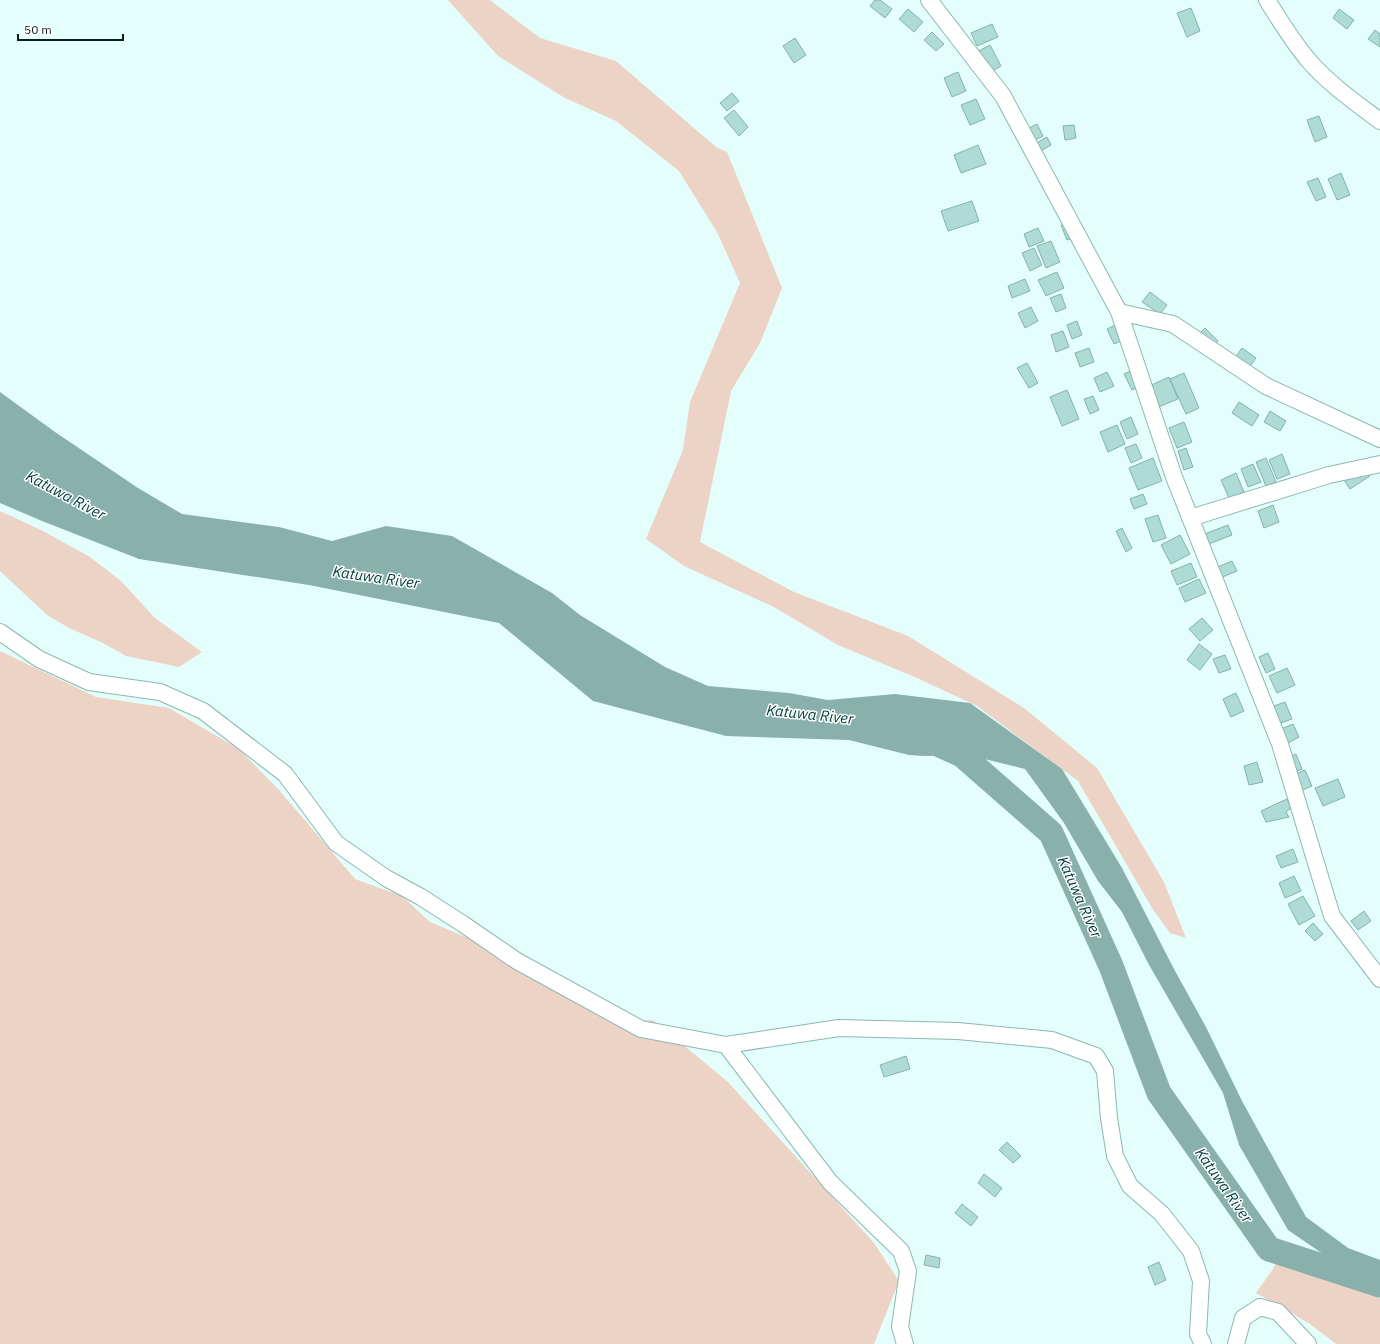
<svg xmlns="http://www.w3.org/2000/svg" width="1380" height="1344" viewBox="0 0 1380 1344" font-family="'IBM Plex Sans',sans-serif">
	<style>
		.green { fill: #edd2c6 }
		.water { fill: #89b0aa }
		.lines { fill: none; stroke-linecap: round; stroke-linejoin: round }
		.river { stroke: #89b0aa; stroke-width: 25 }
		.building { fill: #aedbd5; stroke: #85b2ac }
		.minor-casing { stroke: #8bb8b1; stroke-width: 18 }
		.minor { stroke: #fff; stroke-width: 16 }
		.labels { text-anchor: middle; dominant-baseline: central; stroke-width: 3; stroke-linejoin: round; paint-order: stroke }
		.water-label { font-size: 15px; font-style: italic; fill: #01403b; stroke: #fff }
	</style>
	<rect width="100%" height="100%" fill="#e4fffb"/>
	<!-- green -->
	<path class="green" d="M448 0H490L540 38 616 61 716 147 727 152 782 288 760 343 731 391 700 542 794 592 908 636 1024 708 1097 768 1164 882 1186 938 1170 933 1152 908 1078 781 977 706 917 678 838 645 774 607 684 566 646 539 683 450 690 402 740 283 717 232 679 171 616 121 565 98 498 56Z
		M0 511 43 531 90 557 121 581 155 618 202 652 179 667 126 656 103 643 69 628 47 615 0 571Z
		M0 651 96 697 169 708 239 749 279 790 355 879 402 896 430 922 468 938 547 986 619 1022 653 1020 728 1082 874 1243 899 1281 874 1344H0Z
		M1284 1248 1349 1283 1380 1298V1344H1336L1310 1324 1256 1293 1273 1269Z"/>
	<!-- water -->
	<path class="water" d="M0 392 55 432 138 488 182 514 279 527 332 541 386 526 452 536 552 593 580 615 665 667 708 686 789 693 828 700 895 694 970 703 1062 769 1122 868 1174 969 1206 1027 1242 1101 1306 1217 1348 1248 1380 1260V1291L1374 1289 1288 1230 1239 1145 1223 1093 1148 963 1122 912 1098 881 1064 823 1025 769 968 755 924 756 909 755 849 740 726 736 593 701 499 623 309 585 139 559 42 521 0 503Z"/>
	<g class="lines">
		<!-- river -->
		<path class="river" d="M931 741 962 755 1051 833 1111 966 1159 1093 1269 1249 1380 1285"/>
	</g>
	<!-- building -->
	<path class="building" d="M875 0H880L892 9 885 18 870 6Z
		M1191 8 1200 31 1187 37 1177 13Z
		M908 9 923 22 914 32 899 19Z
		M1339 9 1354 20 1347 29 1333 18Z
		M992 24 998 37 977 46 971 33Z
		M1375 30 1380 34V47L1368 39Z
		M932 32 944 44 936 51 924 40Z
		M795 38 806 55 794 63 783 46Z
		M990 45 1001 66 989 73 977 52Z
		M958 72 966 91 952 97 944 78Z
		M732 93 739 101 727 111 720 103Z
		M976 99 985 119 970 125 961 105Z
		M734 110 748 127 739 136 724 118Z
		M1319 116 1327 137 1315 142 1307 120Z
		M1037 124 1043 136 1025 145 1019 133Z
		M1074 125 1076 138 1065 140 1063 126Z
		M1047 137 1051 145 1032 156 1027 148Z
		M978 145 986 164 961 173 954 155Z
		M1341 173 1350 195 1337 200 1328 179Z
		M1318 178 1326 197 1316 201 1307 182Z
		M972 201 979 221 948 231 941 211Z
		M1071 220 1078 236 1067 240 1061 225Z
		M1038 228 1044 241 1029 247 1024 234Z
		M1051 241 1060 262 1046 268 1037 246Z
		M1034 248 1042 265 1030 271 1022 253Z
		M1057 272 1064 288 1046 296 1038 280Z
		M1025 279 1030 291 1012 298 1008 286Z
		M1150 292 1167 305 1160 314 1142 302Z
		M1061 294 1066 308 1056 312 1050 298Z
		M1031 307 1038 321 1025 328 1018 313Z
		M1077 321 1082 335 1072 339 1067 325Z
		M1119 323 1126 339 1114 344 1107 329Z
		M1205 328 1218 341 1211 349 1197 336Z
		M1063 331 1069 347 1056 352 1051 335Z
		M1089 348 1094 362 1080 367 1075 353Z
		M1242 348 1256 358 1248 369 1234 359Z
		M1027 363 1038 383 1029 388 1017 368Z
		M1135 369 1142 386 1132 390 1124 374Z
		M1107 372 1114 386 1100 392 1094 378Z
		M1184 373 1199 408 1186 414 1170 379Z
		M1169 377 1178 399 1156 408 1147 387Z
		M1067 390 1079 419 1062 426 1050 397Z
		M1093 396 1099 410 1090 414 1084 399Z
		M1239 402 1259 415 1252 426 1232 413Z
		M1270 411 1286 421 1280 431 1264 422Z
		M1131 417 1138 434 1127 439 1120 422Z
		M1184 422 1192 442 1177 448 1169 428Z
		M1117 425 1125 444 1108 452 1100 432Z
		M1136 444 1142 458 1131 463 1125 448Z
		M1186 448 1193 467 1184 470 1178 451Z
		M1282 454 1290 474 1277 479 1269 460Z
		M1153 458 1162 481 1138 490 1129 468Z
		M1266 458 1276 482 1266 486 1256 462Z
		M1253 464 1261 482 1248 487 1241 469Z
		M1362 465 1370 476 1350 489 1342 477Z
		M1236 473 1244 492 1229 498 1221 480Z
		M1143 494 1147 504 1134 509 1130 499Z
		M1273 505 1279 522 1264 528 1258 511Z
		M1158 515 1166 538 1153 542 1145 519Z
		M1228 525 1232 535 1206 545 1202 535Z
		M1122 528 1132 548 1126 552 1116 531Z
		M1180 535 1190 554 1171 564 1161 545Z
		M1232 561 1237 571 1220 578 1215 568Z
		M1191 563 1197 577 1177 585 1171 571Z
		M1199 579 1206 593 1185 602 1179 588Z
		M1202 618 1213 630 1200 641 1189 629Z
		M1199 644 1212 654 1200 670 1187 660Z
		M1268 653 1275 669 1266 673 1259 657Z
		M1225 655 1231 669 1219 673 1213 659Z
		M1287 668 1295 685 1277 693 1269 676Z
		M1236 693 1244 711 1231 717 1223 699Z
		M1285 702 1292 719 1278 724 1271 707Z
		M1293 724 1299 737 1288 743 1281 729Z
		M1296 754 1302 769 1292 773 1286 758Z
		M1257 762 1263 782 1249 785 1244 766Z
		M1305 770 1312 786 1300 791 1293 775Z
		M1338 779 1345 797 1323 806 1315 788Z
		M1287 799 1291 808 1286 812 1289 817 1266 822 1261 811Z
		M1293 849 1298 862 1281 868 1276 856Z
		M1294 876 1301 891 1285 898 1279 883Z
		M1303 896 1315 916 1299 925 1288 904Z
		M1364 911 1371 921 1358 930 1351 921Z
		M1313 923 1323 934 1315 941 1305 931Z
		M906 1056 910 1069 884 1077 880 1065Z
		M1007 1142 1021 1156 1013 1163 999 1150Z
		M984 1174 1002 1188 995 1197 978 1183Z
		M962 1204 978 1217 971 1226 955 1213Z
		M926 1255 940 1258 939 1268 924 1265Z
		M1159 1262 1166 1280 1155 1285 1148 1267Z"/>
	<g class="lines">
		<defs>
			<path id="minor" d="M929 0 1003 96 1119 312 1174 477 1280 744 1332 916 1380 979
				M1267 0C1280 21 1293 42 1309 61 1329 84 1356 103 1380 121
				M1119 312 1173 324 1266 386 1380 439
				M1190 518 1329 475 1380 464
				M0 632 39 659 89 682 160 692 203 711 285 774 336 843 386 878 421 897 463 924 517 961 641 1029 726 1045 830 1182 901 1251 908 1271 900 1327 905 1344
				M726 1045 839 1028 958 1031 1052 1040 1096 1056 1105 1071 1109 1118 1115 1156 1130 1186 1162 1214 1191 1251 1201 1281 1198 1334 1203 1344
				M1236 1344 1243 1318 1260 1307 1278 1312 1308 1344"/>
		</defs>
		<!-- minor casing -->
		<use href="#minor" class="minor-casing"/>
		<!-- minor -->
		<use href="#minor" class="minor"/>
	</g>
	<g class="labels">
		<!-- water labels -->
		<g class="water-label">
			<text transform="translate(66 495) rotate(28)">Katuwa River</text>
			<text transform="translate(376 577) rotate(8)">Katuwa River</text>
			<text transform="translate(810 714) rotate(6)">Katuwa River</text>
			<text transform="translate(1080 897) rotate(66)">Katuwa River</text>
			<text transform="translate(1224 1185) rotate(55)">Katuwa River</text>
		</g>
	</g>
	<!-- scale -->
	<path d="M18 34v6h105v-6" fill="none" stroke="#0b1d1b" stroke-width="2"/>
	<text x="24" y="34" font-size="12" fill="#0b1d1b" stroke="#ffffff" stroke-width="3" paint-order="stroke">50 m</text>
</svg>
